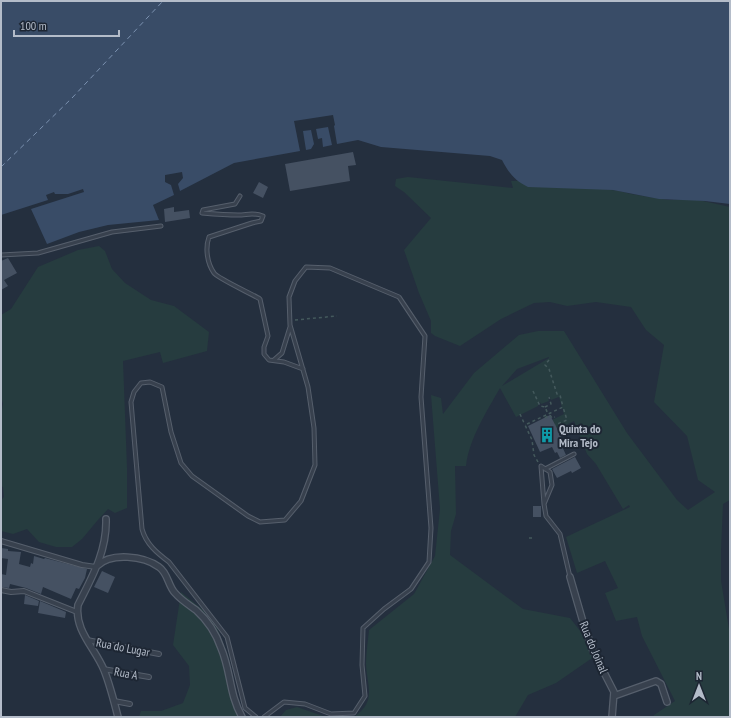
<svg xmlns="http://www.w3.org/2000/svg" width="731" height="718" viewBox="0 0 731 718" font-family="'PT Sans Narrow',sans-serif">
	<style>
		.green { fill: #263c3f; fill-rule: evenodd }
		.water { fill: #394c67 }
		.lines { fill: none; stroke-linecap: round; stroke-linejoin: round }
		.ferry { stroke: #7c92b1; stroke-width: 1; stroke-dasharray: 5 4; stroke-linecap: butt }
		.building { fill: #455162 }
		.service-casing { stroke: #565f6c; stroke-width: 5 }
		.pedestrian-casing { stroke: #565f6c; stroke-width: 6 }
		.minor-casing { stroke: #565f6c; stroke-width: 8 }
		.path { stroke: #44595c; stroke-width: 1.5; stroke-dasharray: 3 3; stroke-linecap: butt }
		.service { stroke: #38414e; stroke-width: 3 }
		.pedestrian { stroke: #38414e; stroke-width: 4 }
		.minor { stroke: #38414e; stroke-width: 5.5 }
		.labels { text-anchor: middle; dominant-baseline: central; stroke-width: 4; stroke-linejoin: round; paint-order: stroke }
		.poi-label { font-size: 12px; font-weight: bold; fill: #b4bcc9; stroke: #1d2633; text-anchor: start }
		.street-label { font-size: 12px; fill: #b4bcc9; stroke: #1d2633 }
	</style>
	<rect width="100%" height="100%" fill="#242f3e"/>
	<!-- green -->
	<path class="green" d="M408 177 513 188 511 181 539 180 619 191 631 194 668 200 694 199 730 207V500L723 504 721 550V581L730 635V717H653L654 715 675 701 642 636 637 617 616 621 605 593 618 588 605 561 577 573 566 537 630 507 629 505 623 509 596 464 587 454 574 421 557 430 552 420 564 414 559 397 551 400 550 397H548L549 401 541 404 540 402H538V406L516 417 500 388C487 411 469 439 466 466H455L456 514 451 531 450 555 523 609 570 618 598 654 556 683 528 695 515 717H354C377 701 367 687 366 664 366 653 368 641 369 630L414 594 435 556 440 509 431 395 441 398 443 414 474 373 519 335 538 331H564L627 433 677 500 688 510 715 492 698 480 687 436 654 402 664 345 646 330 631 307 596 302 567 306 550 302 534 303 501 319 460 346 435 336 431 333V321L419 293 404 250 431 218 404 192 395 186 396 179ZM549 357V358L502 386 517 369Z
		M99 246 105 251 112 269 125 283 151 300 174 306 209 332 207 351 163 363 160 352 123 361 127 468V508L115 513 108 509 97 521 82 539 72 547H56L39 542 27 529 13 534 1 531V500L4 497 3 487 1 486V414L3 404 1 397V315L11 309 38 267 78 250Z
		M181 592 203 610 217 628 228 655 237 699 246 717H139L141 711H161L183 703 190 685 189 666 173 645Z
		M297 707 326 717H280L286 710Z"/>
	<!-- water -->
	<path class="water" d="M1 1H730V204L705 201 659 199 613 190 528 187C515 181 508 172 502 160L490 156 381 147 358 140 337 144 334 126 335 125 333 115 294 121 300 151 234 163 180 191 178 184 183 178 182 172 165 175V182L171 185 174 195 153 205 159 220 108 225 79 232 47 244 31 209 84 192 83 189 68 194H55L54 192 46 195 48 200 1 215Z
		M328 127 332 145 323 147 322 138 318 139 316 129Z
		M311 130 314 144 311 149 306 150 303 131Z"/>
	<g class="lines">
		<!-- ferry -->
		<path class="ferry" d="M1 167 72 98 163 1"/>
	</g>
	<!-- building -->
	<path class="building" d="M353 152 356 165 348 166 350 181 290 191 285 164Z
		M259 182 268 187 263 198 253 193Z
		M174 207V212L189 210 190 218 165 222 164 209Z
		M8 258 17 273 4 280 8 286 1 290V261Z
		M550 415 563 440 560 442 566 455 560 458 557 452 555 453 552 447 540 452 528 426Z
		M575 457 581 468 572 473 571 471 557 478 552 469Z
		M533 506H541V517H533Z
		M1 548 8 549V551L21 552 19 564 30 567 31 563 33 564 34 556 44 559 45 558 87 569 85 578 79 589 76 588 71 599 43 587 41 594 26 588 10 584 9 588 1 587V574L6 575 8 559 1 558Z
		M102 571 115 577 108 593 94 587Z
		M25 595 39 601 38 606 24 604Z
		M40 601 66 612 65 618 38 613Z"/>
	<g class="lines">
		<defs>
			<path id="service" d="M240 196 235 204 203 210 202 213C214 214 226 215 238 215 247 215 254 212 263 216L261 221 252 223 209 237C205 248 207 263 214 273 217 278 252 294 260 299L268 336 264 347V354L269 360 284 362 303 369
				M1 255 38 253 112 232 161 226
				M274 360 282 353 290 327
				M545 469 574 454
				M544 504 541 466 550 472 552 485 544 504 546 516 560 534 570 577
				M256 717 245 708 227 637 169 562C157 553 146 544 142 529L131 402 134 392 141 383 150 382 162 387 171 432 181 463 192 476 248 516 260 522 285 520 301 501 315 465 314 428 308 387 290 325 289 297 295 281 306 267 330 268 399 297 425 336 421 397 431 528 429 562 411 589 384 609 363 628 362 665 365 696 354 713 331 714 305 704 284 702 264 717"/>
			<path id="pedestrian" d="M1 541 82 565 96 567
				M1 590 11 592 24 591 77 612
				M87 640 159 654
				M103 669 149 677
				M114 701 130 704"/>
			<path id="minor" d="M106 519C107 551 92 577 78 605 74 630 95 648 104 670 110 685 114 701 118 717
				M97 566C111 552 144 556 159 567 168 573 168 586 175 593 181 600 189 605 196 610 207 620 216 633 221 648 231 671 229 694 242 717
				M570 577 583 622 593 651 614 692 612 717
				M614 696 656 681 661 684 667 702"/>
		</defs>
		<!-- service casing -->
		<use href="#service" class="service-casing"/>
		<!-- pedestrian casing -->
		<use href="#pedestrian" class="pedestrian-casing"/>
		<!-- minor casing -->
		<use href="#minor" class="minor-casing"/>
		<!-- path -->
		<path class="path" d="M295 320 337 316
			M549 360 545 365 549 369 557 394 560 395 563 407
			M533 391 540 406 545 407 548 414
			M545 407 551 404 549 397
			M520 414 525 425
			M545 418 550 415 552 418 555 417
			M538 462 534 455 532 440 525 425 563 407 567 420 555 425
			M529 538H532"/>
		<!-- service -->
		<use href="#service" class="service"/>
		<!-- pedestrian -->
		<use href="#pedestrian" class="pedestrian"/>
		<!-- minor -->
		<use href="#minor" class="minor"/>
	</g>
	<!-- icons -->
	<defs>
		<symbol id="building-bare" viewBox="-9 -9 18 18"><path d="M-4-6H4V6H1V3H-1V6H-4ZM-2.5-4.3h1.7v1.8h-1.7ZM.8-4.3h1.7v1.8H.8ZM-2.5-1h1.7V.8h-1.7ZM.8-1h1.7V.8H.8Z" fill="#0f9aa8" stroke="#1d2633" stroke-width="2.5" paint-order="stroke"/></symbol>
	</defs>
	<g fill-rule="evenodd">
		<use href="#building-bare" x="536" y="424" width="22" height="22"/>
	</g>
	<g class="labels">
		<!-- poi labels -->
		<g class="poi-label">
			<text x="559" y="428">Quinta do<tspan x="559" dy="14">Mira Tejo</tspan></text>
		</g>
		<!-- street labels -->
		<g class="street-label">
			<text transform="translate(123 647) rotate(11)">Rua do Lugar</text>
			<text transform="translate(594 647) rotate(67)">Rua do Joinal</text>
			<text transform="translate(126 673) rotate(11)">Rua A</text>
		</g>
	</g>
	<!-- border -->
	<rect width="731" height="718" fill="none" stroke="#b4bcc9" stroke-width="4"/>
	<!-- north arrow -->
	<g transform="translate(699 686)" stroke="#1d2633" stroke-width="3" paint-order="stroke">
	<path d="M0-3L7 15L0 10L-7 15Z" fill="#b4bcc9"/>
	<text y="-6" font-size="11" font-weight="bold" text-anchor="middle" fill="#b4bcc9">N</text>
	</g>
	<!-- scale -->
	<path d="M14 30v6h105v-6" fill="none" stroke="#b4bcc9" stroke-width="2"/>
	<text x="20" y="30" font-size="12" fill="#b4bcc9" stroke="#1d2633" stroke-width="3" paint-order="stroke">100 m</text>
</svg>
